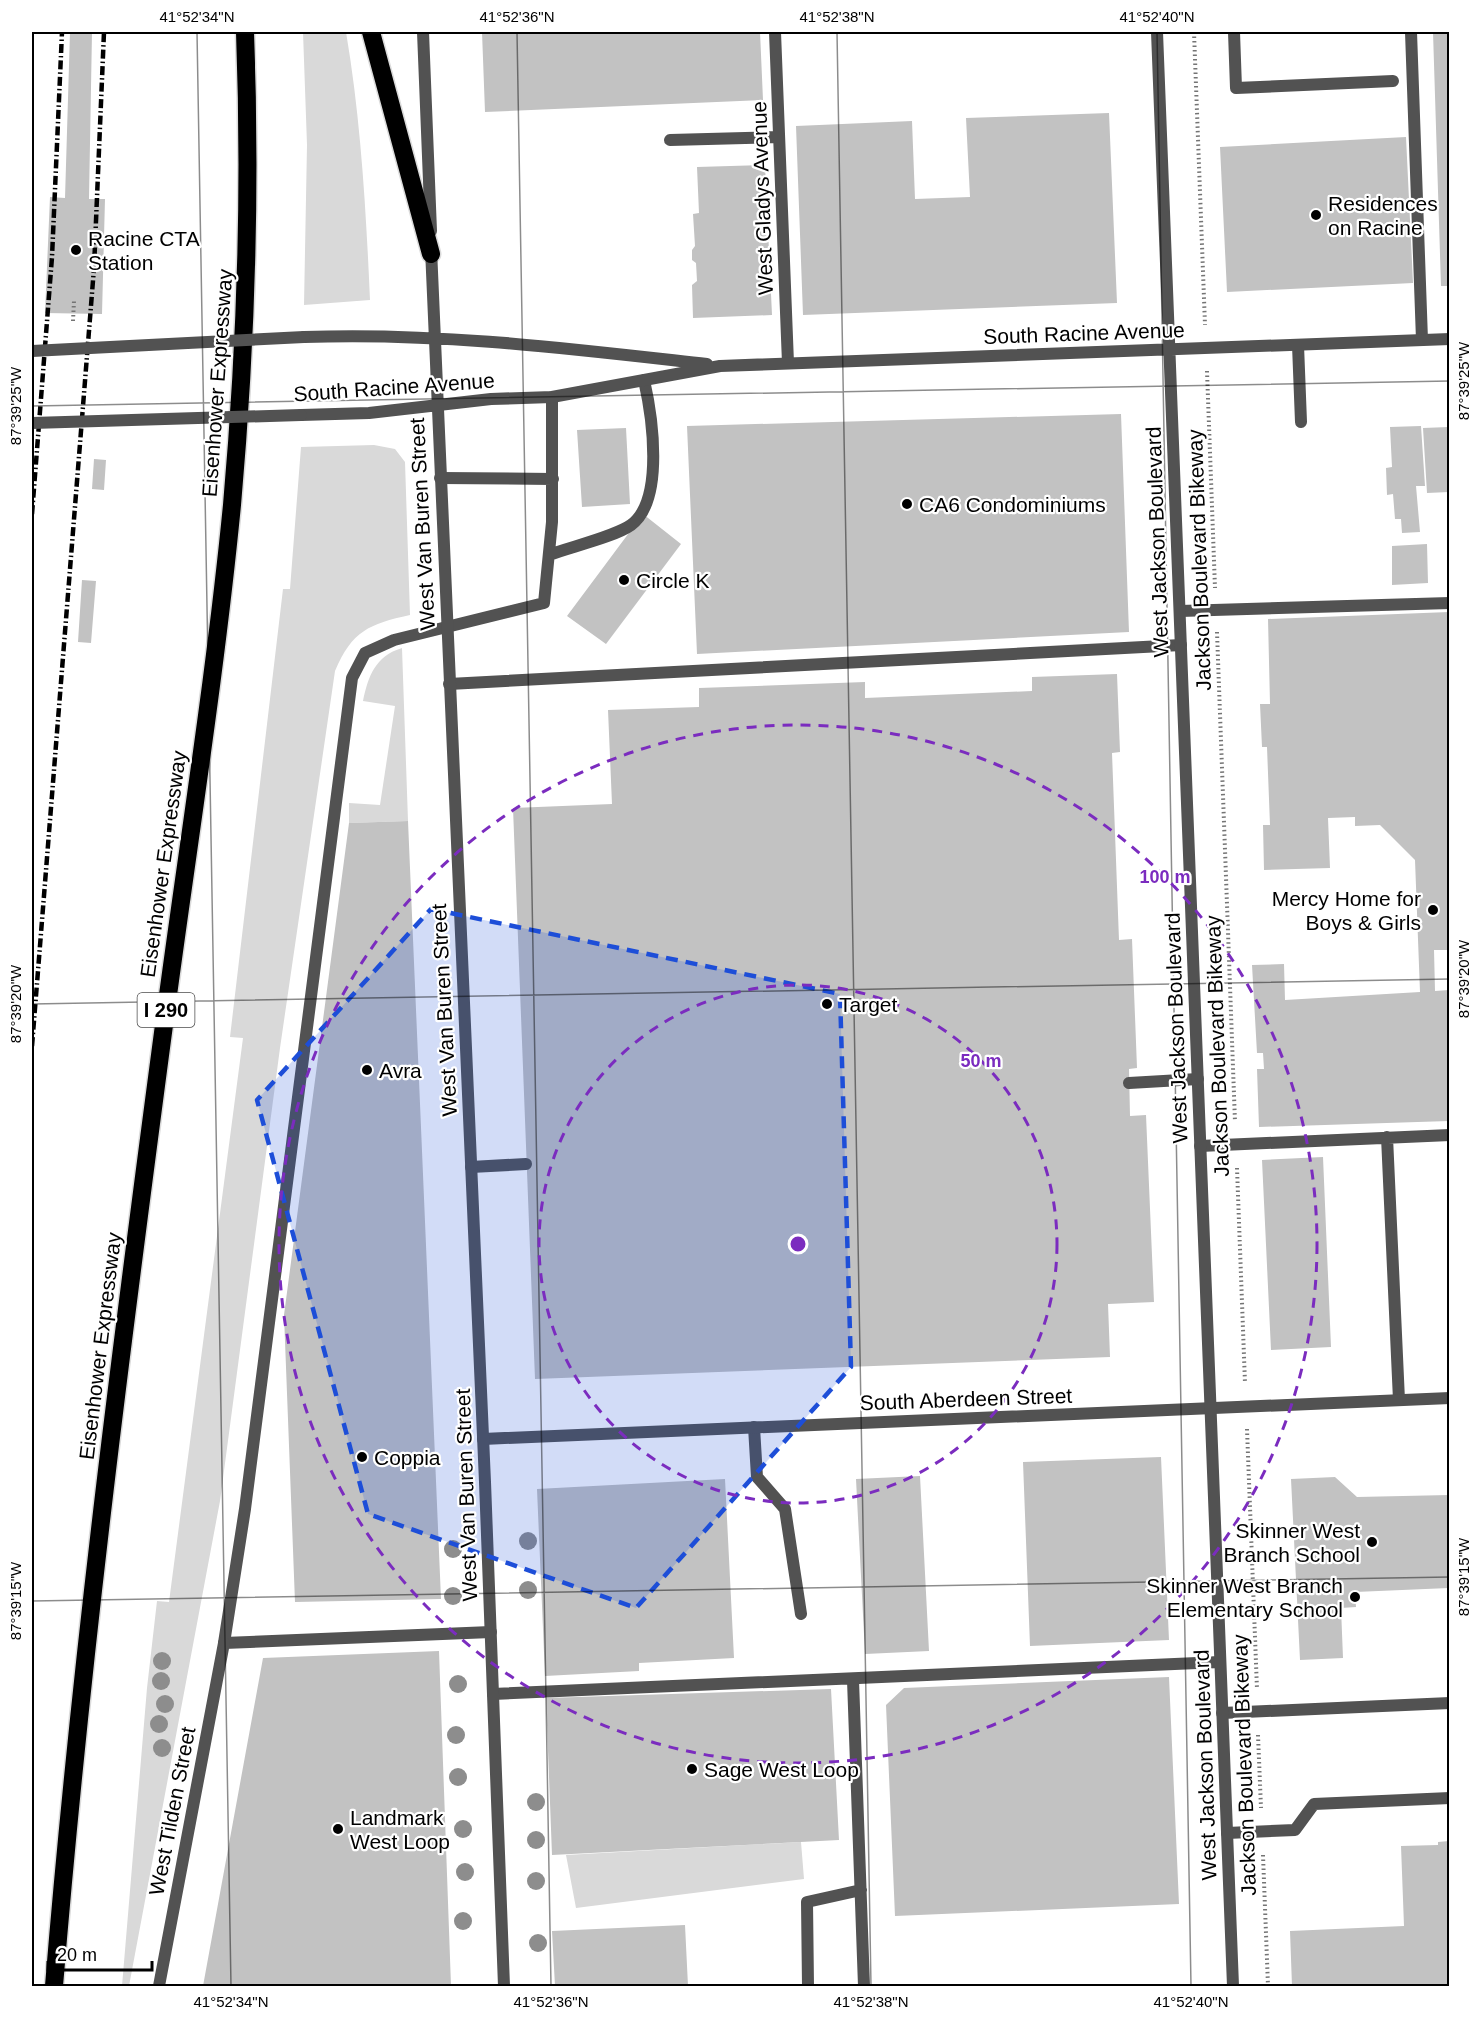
<svg xmlns="http://www.w3.org/2000/svg" width="1481" height="2018" viewBox="0 0 1481 2018" font-family="Arial,sans-serif">
	<style>
		.green { fill: #d9d9d9 }
		.building { fill: #c2c2c2 }
		.lines { fill: none; stroke-linecap: round; stroke-linejoin: round }
		.motorway-casing { stroke: #dbdbdb; stroke-width: 21 }
		.path { stroke: #747474; stroke-width: 4; stroke-dasharray: 1.5 3; stroke-linecap: butt }
		.service { stroke: #525252; stroke-width: 12 }
		.minor { stroke: #525252; stroke-width: 12 }
		.tertiary { stroke: #525252; stroke-width: 12 }
		.motorway { stroke: #000; stroke-width: 18 }
		.rail { stroke: #000; stroke-width: 4.5; stroke-dasharray: 9 3 1.5 3; stroke-linecap: butt }
		.tertiary-bridge { stroke: #525252; stroke-width: 12 }
		.tree { fill: #8d8d8d }
		.marked { fill: #1d4ed8; fill-opacity: 0.2; stroke: #1d4ed8; stroke-width: 4.5; stroke-dasharray: 12 8; stroke-linejoin: round }
		.ticks { fill: none; stroke: #000; stroke-width: 1.5; stroke-opacity: 0.45 }
		.ring { fill: none; stroke: #7b2cbf; stroke-width: 3; stroke-dasharray: 10 8 }
		.poi-dot { fill: #000; stroke: #fff; stroke-width: 2 }
		.labels { text-anchor: middle; dominant-baseline: central; stroke-width: 4.5; stroke-linejoin: round; paint-order: stroke }
		.shield { fill: #fff; stroke: #4c4c4c; stroke-width: 1.5 }
		.shield-label { font-size: 20px; font-weight: bold; fill: #000 }
		.street-label { font-size: 21px; fill: #000; stroke: #fff }
		.poi-label { font-size: 21px; fill: #000; stroke: #fff; text-anchor: start }
		.centre { fill: #7b2cbf; stroke: #fff; stroke-width: 3 }
		.ring-label { font-size: 18px; text-anchor: middle; font-weight: bold; fill: #7b2cbf; stroke: #fff; stroke-width: 4.5; stroke-linejoin: round; paint-order: stroke }
		.neatline { fill: none; stroke: #000; stroke-width: 2 }
		.ticks-label { font-size: 15px; text-anchor: middle; fill: #000 }
	</style>
	<rect width="100%" height="100%" fill="#fff"/>
	<!-- green -->
	<path class="green" d="M303 32H346C361 120 366 210 370 300L304 305 307 145Z
		M374 445 395 449 405 462 410 615C369 624 352 631 335 671L280 1048 220 1501 129 1986H122L147 1688 157 1601 169 1602 243 1038 230 1037 283 589H290L301 447Z
		M402 648 408 821 349 823V803L380 805 395 706 363 701C368 677 375 656 402 648Z
		M801 1842 804 1879 576 1908 566 1855Z"/>
	<!-- building -->
	<path class="building" d="M70 32H92L89 199H105L102 314 45 313 50 197 65 198Z
		M482 32H760L763 100 485 112Z
		M1433 32H1449V286H1441Z
		M1109 113 1117 303 803 315 796 126 912 121 915 199 970 197 966 118Z
		M1406 137 1413 283 1227 292 1220 147Z
		M765 165 772 315 693 318 692 285 697 281 696 263 692 260V250L695 246 693 214 699 213 697 167Z
		M1121 414 1129 632 697 654 687 426Z
		M1421 426 1425 486H1416L1420 532 1402 533 1401 519H1395L1393 494 1387 495 1386 468 1392 467 1390 427Z
		M1449 427V492L1427 493 1423 428Z
		M626 428 630 504 582 507 577 430Z
		M94 459 106 460 104 490 92 489Z
		M643 514 681 544 606 644 567 616Z
		M1427 544 1428 583 1392 585V546Z
		M82 580 96 581 91 643 78 642Z
		M1449 612V950H1434L1435 991 1449 990V1121L1259 1127 1257 1069H1264L1263 1053H1257L1252 965 1284 964 1285 1000 1420 992 1415 860 1380 825 1355 826V817L1328 818 1330 868 1264 870 1263 825H1270L1267 747H1262L1260 704H1270L1268 619Z
		M1117 674 1120 752 1112 753 1119 940 1132 939 1137 1068 1129 1069 1130 1116 1146 1115 1154 1302 1108 1304 1110 1357 535 1379 513 808 612 804 608 710 699 707V688L865 682V698L1032 691V677Z
		M408 821 441 1599 295 1602 284 1315 349 823Z
		M1323 1157 1331 1347 1271 1350 1262 1160Z
		M1161 1457 1169 1640 1030 1646 1023 1462Z
		M920 1476 929 1651 865 1654 856 1479Z
		M1335 1477 1357 1497 1449 1495V1588L1355 1592 1356 1607 1341 1608 1343 1658 1300 1660 1291 1479Z
		M725 1479 734 1658 639 1663V1671L545 1676 537 1489Z
		M439 1651 451 1986H203L263 1658Z
		M1169 1677 1179 1904 895 1916 886 1705 904 1688Z
		M831 1689 839 1840 552 1855 546 1698Z
		M1449 1841V1986H1292L1290 1931 1404 1926 1401 1846 1438 1845V1842Z
		M685 1925 688 1986H555L552 1931Z"/>
	<g class="lines">
		<defs>
			<path id="motorway" d="M371 32 431 254
				M54 1986C81 1655 124 1325 168 995 190 832 216 669 232 505 246 347 251 190 245 32"/>
		</defs>
		<!-- motorway casing -->
		<use href="#motorway" class="motorway-casing"/>
		<!-- path -->
		<path class="path" d="M1194 32 1205 325
			M73 321 74 301
			M1207 371 1215 588
			M1217 632 1235 1122
			M1237 1168 1245 1383
			M1247 1429 1257 1689
			M1258 1735 1261 1808
			M1263 1855 1268 1986"/>
		<!-- service -->
		<path class="service" d="M775 32 788 363
			M1234 32 1236 88 1393 81
			M1411 32 1422 340
			M670 140 779 137
			M1298 345 1301 422
			M440 478 553 479
			M549 555C570 547 614 537 631 525 665 500 652 415 644 380
			M1180 611 1450 603
			M449 684 1181 645
			M1129 1083 1198 1079
			M1387 1137 1399 1400
			M1200 1146 1450 1135
			M471 1167 526 1164
			M754 1427 757 1477 785 1509 801 1614
			M491 1632 224 1643 245 1509 352 678 365 653 394 640 544 603 552 522V397
			M853 1680 864 1986
			M493 1694 1220 1662
			M1222 1713 1450 1703
			M1227 1833 1295 1830 1314 1804 1450 1798
			M808 1986 807 1902 861 1890"/>
		<!-- minor -->
		<path class="minor" d="M483 1439 1450 1398
			M159 1986 224 1643"/>
		<!-- tertiary -->
		<path class="tertiary" d="M423 32 431 231
			M1157 32 1233 1986
			M431 249 485 1482 504 1986
			M304 337C439 332 573 349 707 364
			M301 415 369 413 491 399 552 397 720 366 1450 339"/>
		<!-- motorway -->
		<use href="#motorway" class="motorway"/>
		<!-- rail -->
		<path class="rail" d="M32 514 52 257 62 32
			M32 1046 94 268 104 32"/>
		<!-- tertiary-bridge -->
		<path class="tertiary-bridge" d="M32 351 304 337
			M32 423 301 415"/>
	</g>
	<!-- trees -->
	<g class="tree">
		<circle cx="528" cy="1541" r="9"/>
		<circle cx="453" cy="1549" r="9"/>
		<circle cx="528" cy="1590" r="9"/>
		<circle cx="453" cy="1596" r="9"/>
		<circle cx="162" cy="1661" r="9"/>
		<circle cx="161" cy="1681" r="9"/>
		<circle cx="458" cy="1684" r="9"/>
		<circle cx="165" cy="1704" r="9"/>
		<circle cx="159" cy="1724" r="9"/>
		<circle cx="456" cy="1735" r="9"/>
		<circle cx="162" cy="1748" r="9"/>
		<circle cx="458" cy="1777" r="9"/>
		<circle cx="536" cy="1802" r="9"/>
		<circle cx="463" cy="1829" r="9"/>
		<circle cx="536" cy="1840" r="9"/>
		<circle cx="465" cy="1872" r="9"/>
		<circle cx="536" cy="1881" r="9"/>
		<circle cx="463" cy="1921" r="9"/>
		<circle cx="538" cy="1943" r="9"/>
	</g>
	<!-- marked area -->
	<path class="marked" d="M431 909 840 994 851 1367 636 1608 368 1514 257 1100Z"/>
	<!-- ticks -->
	<path class="ticks" d="M197 32 231 1986M517 32 551 1986M837 32 871 1986M1157 32 1191 1986M32 406 1450 381M32 1004 1450 979M32 1601 1450 1577"/>
	<!-- distance rings -->
	<g class="ring">
		<circle cx="798" cy="1244" r="259"/>
		<circle cx="798" cy="1244" r="519"/>
	</g>
	<!-- markers -->
	<g class="poi-dot">
		<circle cx="1316" cy="215" r="6"/>
		<circle cx="76" cy="250" r="6"/>
		<circle cx="907" cy="504" r="6"/>
		<circle cx="624" cy="580" r="6"/>
		<circle cx="1433" cy="910" r="6"/>
		<circle cx="827" cy="1004" r="6"/>
		<circle cx="367" cy="1070" r="6"/>
		<circle cx="362" cy="1457" r="6"/>
		<circle cx="1372" cy="1542" r="6"/>
		<circle cx="1355" cy="1597" r="6"/>
		<circle cx="692" cy="1769" r="6"/>
		<circle cx="338" cy="1829" r="6"/>
	</g>
	<g class="labels">
		<!-- shield labels -->
		<rect class="shield" x="137.5" y="993" width="57" height="34" rx="4.5"/>
		<g class="shield-label">
			<text x="166" y="1010">I 290</text>
		</g>
		<!-- street labels -->
		<g class="street-label">
			<text transform="translate(762 198) rotate(-92)">West Gladys Avenue</text>
			<text transform="translate(1084 333) rotate(-2)">South Racine Avenue</text>
			<text transform="translate(217 383) rotate(-86)">Eisenhower Expressway</text>
			<text transform="translate(394 387) rotate(-4)">South Racine Avenue</text>
			<text transform="translate(422 524) rotate(-93)">West Van Buren Street</text>
			<text transform="translate(1157 542) rotate(-92)">West Jackson Boulevard</text>
			<text transform="translate(1199 560) rotate(-92)">Jackson Boulevard Bikeway</text>
			<text transform="translate(163 864) rotate(-82)">Eisenhower Expressway</text>
			<text transform="translate(444 1010) rotate(-93)">West Van Buren Street</text>
			<text transform="translate(1176 1028) rotate(-92)">West Jackson Boulevard</text>
			<text transform="translate(1217 1046) rotate(-92)">Jackson Boulevard Bikeway</text>
			<text transform="translate(100 1346) rotate(-83)">Eisenhower Expressway</text>
			<text transform="translate(966 1399) rotate(-2)">South Aberdeen Street</text>
			<text transform="translate(466 1495) rotate(-92)">West Van Buren Street</text>
			<text transform="translate(1205 1765) rotate(-92)">West Jackson Boulevard</text>
			<text transform="translate(1244 1765) rotate(-92)">Jackson Boulevard Bikeway</text>
			<text transform="translate(172 1811) rotate(-79)">West Tilden Street</text>
		</g>
		<!-- poi labels -->
		<g class="poi-label">
			<text x="1328" y="203">Residences<tspan x="1328" dy="24">on Racine</tspan></text>
			<text x="88" y="238">Racine CTA<tspan x="88" dy="24">Station</tspan></text>
			<text x="919" y="504">CA6 Condominiums</text>
			<text x="636" y="580">Circle K</text>
			<text x="1421" y="898" text-anchor="end">Mercy Home for<tspan x="1421" dy="24">Boys &amp; Girls</tspan></text>
			<text x="839" y="1004">Target</text>
			<text x="379" y="1070">Avra</text>
			<text x="374" y="1457">Coppia</text>
			<text x="1360" y="1530" text-anchor="end">Skinner West<tspan x="1360" dy="24">Branch School</tspan></text>
			<text x="1343" y="1585" text-anchor="end">Skinner West Branch<tspan x="1343" dy="24">Elementary School</tspan></text>
			<text x="704" y="1769">Sage West Loop</text>
			<text x="350" y="1817">Landmark<tspan x="350" dy="24">West Loop</tspan></text>
		</g>
	</g>
	<circle cx="798" cy="1244" r="9" class="centre"/>
	<g class="ring-label">
		<text x="1165" y="883">100 m</text>
		<text x="981" y="1067">50 m</text>
	</g>
	<!-- border -->
	<rect width="1481" height="2018" fill="none" stroke="#ffffff" stroke-width="66"/>
	<!-- scale -->
	<path d="M48 1961v9h104v-9" fill="none" stroke="#000000" stroke-width="3"/>
	<text x="57" y="1961" font-size="18" fill="#000000" stroke="#ffffff" stroke-width="4.5" paint-order="stroke">20 m</text>
	<rect x="33" y="33" width="1415" height="1952" class="neatline"/>
	<g class="ticks-label">
		<text x="197" y="22">41°52'34"N</text>
		<text x="517" y="22">41°52'36"N</text>
		<text x="837" y="22">41°52'38"N</text>
		<text x="1157" y="22">41°52'40"N</text>
		<text transform="translate(1464 381) rotate(-90)" y="5">87°39'25"W</text>
		<text transform="translate(16 406) rotate(-90)" y="5">87°39'25"W</text>
		<text transform="translate(1464 979) rotate(-90)" y="5">87°39'20"W</text>
		<text transform="translate(16 1004) rotate(-90)" y="5">87°39'20"W</text>
		<text transform="translate(1464 1577) rotate(-90)" y="5">87°39'15"W</text>
		<text transform="translate(16 1601) rotate(-90)" y="5">87°39'15"W</text>
		<text x="231" y="2007">41°52'34"N</text>
		<text x="551" y="2007">41°52'36"N</text>
		<text x="871" y="2007">41°52'38"N</text>
		<text x="1191" y="2007">41°52'40"N</text>
	</g>
</svg>
